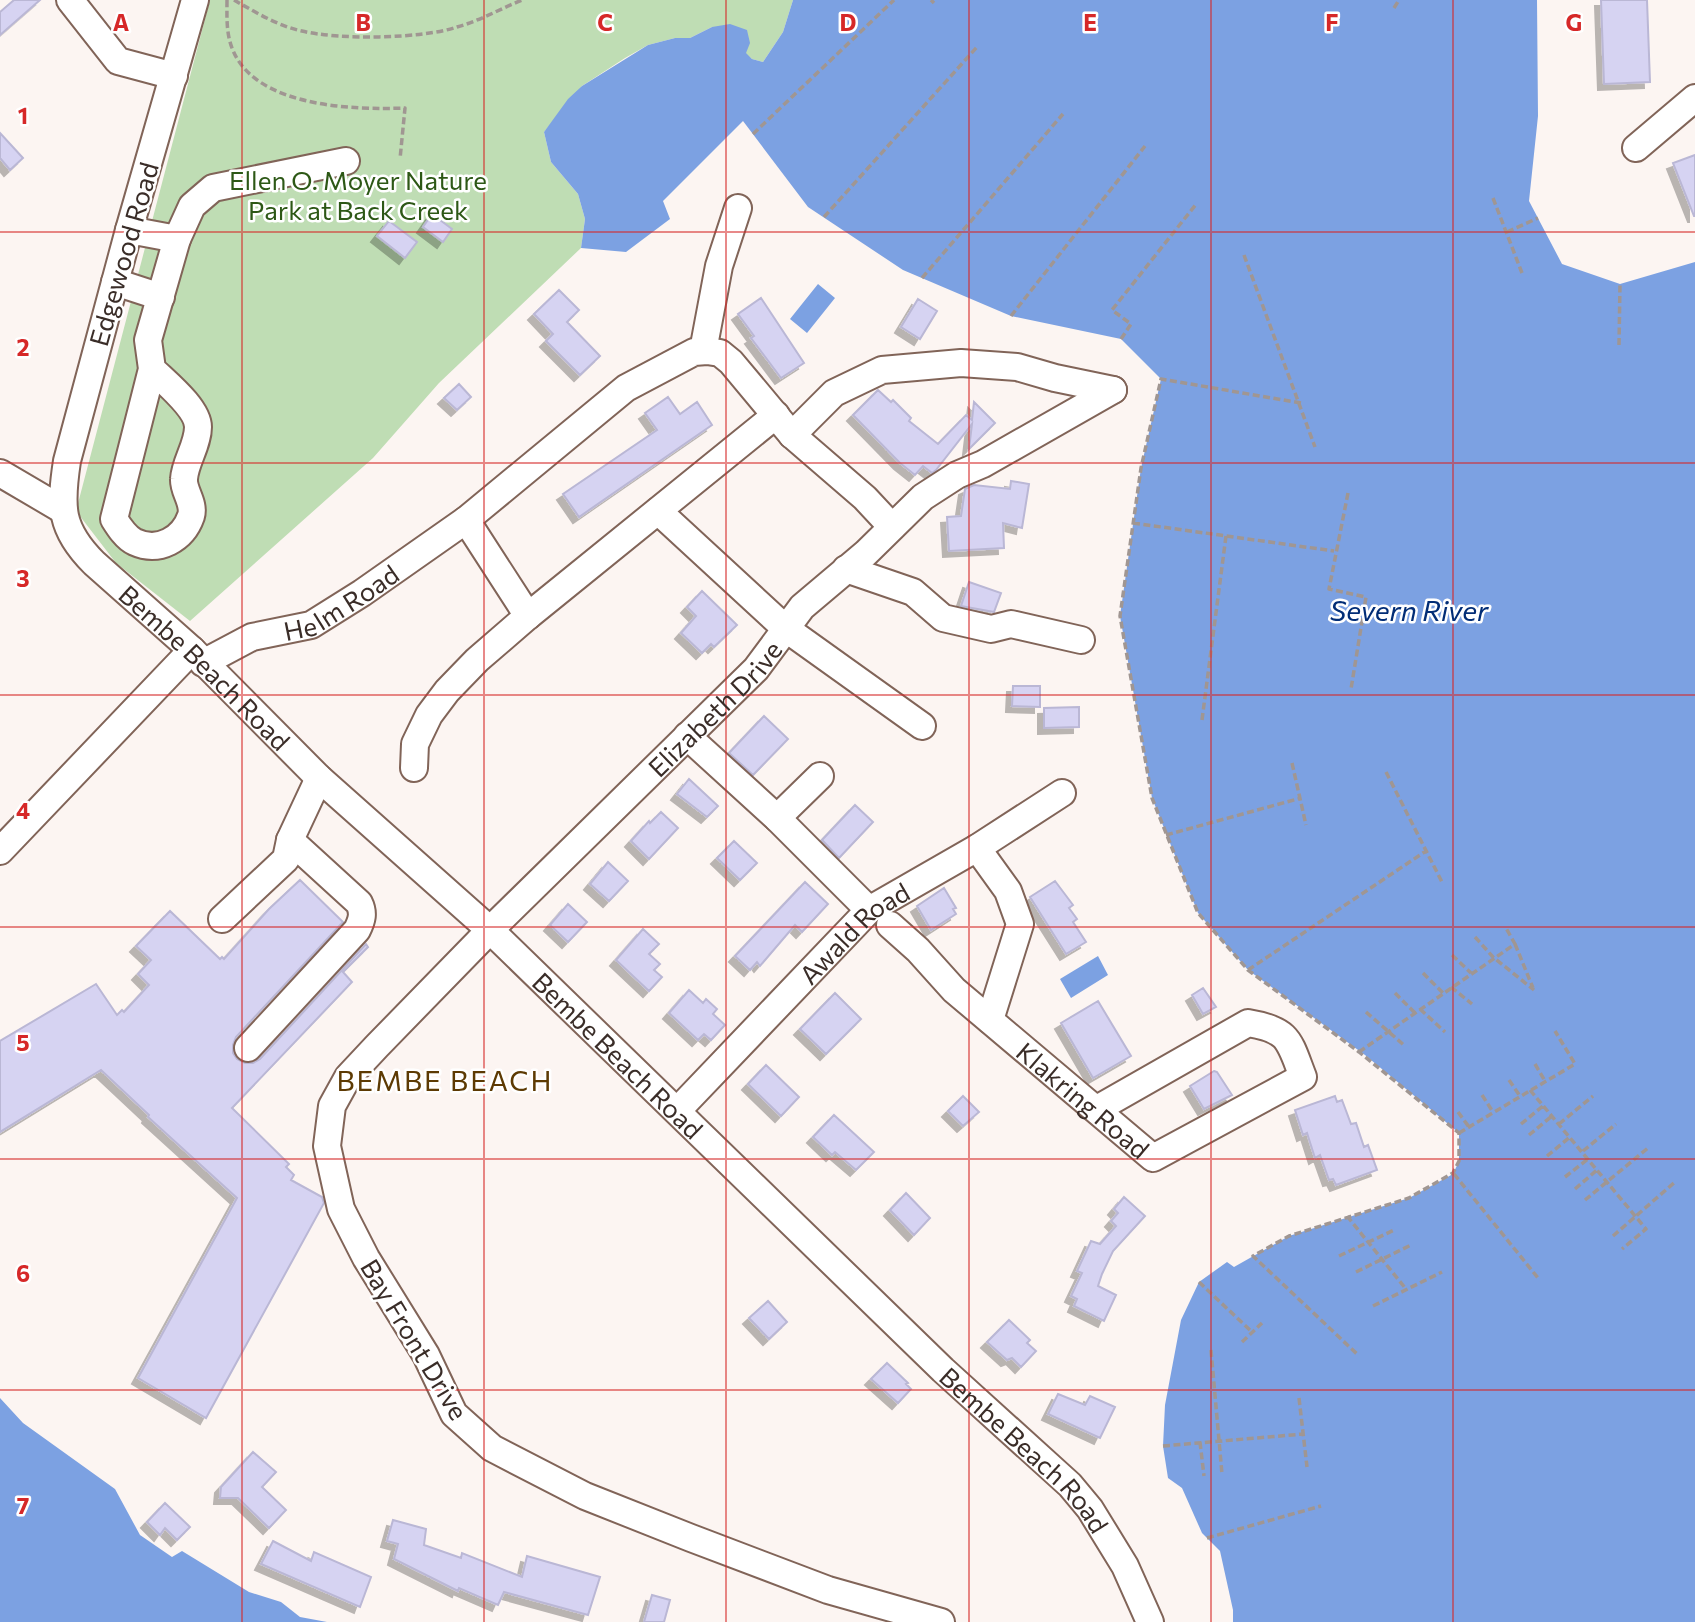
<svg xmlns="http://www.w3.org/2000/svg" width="1695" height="1622" viewBox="0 0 1695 1622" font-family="Commissioner,sans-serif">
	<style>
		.green { fill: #bfddb4 }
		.water { fill: #7ca1e2 }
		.building { fill: #d6d3f2; stroke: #bab7d5; stroke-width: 2; filter: url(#shadow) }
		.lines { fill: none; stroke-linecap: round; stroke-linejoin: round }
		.minor-casing { stroke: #816458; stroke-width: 30 }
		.path { stroke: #a09692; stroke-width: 3.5; stroke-dasharray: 7 3.5; stroke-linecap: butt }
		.minor { stroke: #fff; stroke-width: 26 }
		.grid { fill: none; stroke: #d62828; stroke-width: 2; stroke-opacity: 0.55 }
		.labels { text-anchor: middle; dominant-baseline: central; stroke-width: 5; stroke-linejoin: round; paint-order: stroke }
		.park-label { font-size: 26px; fill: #2d5816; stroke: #fff }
		.street-label { font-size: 26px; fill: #3a2d28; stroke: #fff }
		.water-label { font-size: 28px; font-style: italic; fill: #022d76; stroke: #fff }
		.neighbourhood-label { font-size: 28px; letter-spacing: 2px; fill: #5d3a03; stroke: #fff }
		.grid-label { font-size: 23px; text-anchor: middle; font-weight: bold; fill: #d62828; stroke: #fff; stroke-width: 5; stroke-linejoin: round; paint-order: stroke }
	</style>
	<defs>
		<filter id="shadow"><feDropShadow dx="-6" dy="6" stdDeviation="0" flood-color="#0004"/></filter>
	</defs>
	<rect width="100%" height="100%" fill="#fcf5f2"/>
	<!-- green -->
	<path class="green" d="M210 0H793L783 32 763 62 752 59 712 27 690 38H675L648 45 625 58 582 86 544 132 551 162 578 194 585 219 581 248 439 383 373 458 190 621 116 563 76 511Z"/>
	<!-- water -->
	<path class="water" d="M793 0H1537L1538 116 1529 201 1562 264 1620 284 1695 262V1622H1233V1610L1220 1551 1202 1533 1182 1488 1168 1478 1163 1446 1165 1405 1181 1320 1199 1282 1227 1262 1234 1267 1289 1236 1409 1198 1453 1174 1459 1161V1133L1365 1055 1248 970 1198 913 1152 798 1120 616 1141 468 1161 379 1121 339 1011 316 903 270 808 207 743 121 663 201 670 219 626 252 581 248 585 219 578 194 551 162 544 132 568 99 582 86 648 45 675 38H690L712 27 730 24 747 30 750 43 746 53 752 59 763 62 783 32Z
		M818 284 835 298 807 333 790 319Z
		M1098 956 1108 975 1071 998 1060 979Z
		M0 1398 23 1423 115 1489 140 1535 172 1557 182 1551 249 1592 281 1602 300 1617 327 1622H0Z"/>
	<!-- building -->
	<path class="building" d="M14 0H40L0 35V12Z
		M1601 0H1647L1650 82 1604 84Z
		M0 133 23 158 10 170 0 158Z
		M1695 155V216H1694L1673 163Z
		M432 214 452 229 443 242 423 227Z
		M389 221 417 242 405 258 377 236Z
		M559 290 579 310 567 322 600 356 580 375 546 341 553 334 534 314Z
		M761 298 804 363 781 378 751 338 754 336 738 314Z
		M918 299 937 311 920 339 901 327Z
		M459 384 471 397 457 410 444 398Z
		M878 390 891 402 893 400 911 418 909 421 938 444 966 415 972 420 974 402 995 423 969 449 972 424 936 470 932 473 923 466 915 475 900 463 853 415Z
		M668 397 680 414 697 402 712 425 579 517 563 494 657 430 645 413Z
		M1011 481 1029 484 1022 528 1003 523 1004 548 949 551 947 517 961 516 965 489 974 485 1010 489Z
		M969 582 1001 593 994 612 961 606Z
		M702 591 737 625 714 647 711 644 702 653 681 633 696 616 687 607Z
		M1013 686H1040V707L1012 706Z
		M1079 707V727L1044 728V708Z
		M764 716 788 739 753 775 729 753Z
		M689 779 718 806 707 817 677 794Z
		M855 805 873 822 839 858 822 840Z
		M661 812 678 828 649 859 631 841 649 821 650 823Z
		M734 841 757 863 740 880 717 858Z
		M608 862 628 881 609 901 590 884Z
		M300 880 343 922 236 1037 233 1045V1053L237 1059 245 1063H253L260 1059 366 944 368 947 343 972 352 982 232 1108 289 1164 286 1167 294 1175 291 1180 322 1197 324 1203 206 1418 138 1378 237 1198 148 1117 149 1115 101 1070 0 1132V1041L96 984 117 1015 122 1010 124 1012 149 985 138 974 151 960 136 946 170 911 220 959 222 957 224 959 269 909Z
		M1055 881 1073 905 1069 908 1077 919 1073 922 1086 942 1066 954 1030 897Z
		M805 882 828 904 802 932 795 925 760 966 757 962 750 970 735 956Z
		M944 888 956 908 953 909 956 914 931 930 917 906Z
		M568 904 587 922 568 942 550 925Z
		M643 929 659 944 649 954 660 964 654 970 662 977 649 991 616 960Z
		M1203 988 1216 1007 1203 1014 1192 995Z
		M689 990 703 1003 706 999 717 1009 713 1014 725 1025 711 1040 704 1034 698 1040 669 1013Z
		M835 993 861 1019 826 1054 800 1029Z
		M1098 1001 1131 1056 1093 1078 1061 1023Z
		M766 1065 799 1097 781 1116 748 1084Z
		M1214 1071 1217 1072 1232 1095 1204 1109 1190 1086Z
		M963 1096 979 1112 963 1126 948 1111Z
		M1335 1096 1337 1102 1342 1100 1351 1124 1356 1123 1364 1147 1368 1145 1377 1170 1336 1185 1333 1179 1329 1180 1320 1155 1315 1158 1307 1133 1303 1135 1295 1110Z
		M834 1115 874 1152 856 1170 835 1152 832 1155 813 1137Z
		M906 1193 930 1218 914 1235 890 1210Z
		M1124 1197 1145 1216 1113 1251 1102 1274 1098 1286 1116 1295 1104 1321 1074 1306 1077 1299 1071 1296 1082 1273 1077 1271 1091 1241 1100 1244 1116 1226 1111 1221 1118 1213 1114 1209Z
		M768 1301 787 1322 769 1339 749 1318Z
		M1009 1320 1030 1340 1027 1343 1036 1351 1021 1367 1012 1358 1007 1360 987 1342Z
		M887 1363 908 1383 906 1384 911 1389 898 1403 871 1379Z
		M1058 1394 1085 1405 1090 1396 1115 1407 1100 1438 1048 1414Z
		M253 1452 276 1472 262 1487 286 1510 269 1528 238 1498H220L221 1487Z
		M165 1503 190 1527 177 1540 165 1528 160 1535 147 1522Z
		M393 1520 426 1529 424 1545 461 1558 462 1553 522 1577 527 1556 600 1577 588 1615 504 1592 498 1605 459 1588 458 1591 394 1559 398 1544 387 1541Z
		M273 1541 311 1561 314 1552 371 1577 360 1607 261 1564Z
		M652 1595 670 1600 664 1622H644Z"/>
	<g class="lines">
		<defs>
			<g id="minor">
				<path d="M70 0 118 61 174 76"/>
				<path id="s1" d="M195 0 129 230 67 461C60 507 60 529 94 563L192 650 319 778 490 930 943 1370 1070 1485 1090 1509 1125 1566 1150 1622"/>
				<path d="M1636 148 1695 98"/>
				<path d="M129 230 177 239 192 206 213 188 346 161"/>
				<path d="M115 282 161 297"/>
				<path d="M703 351 719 266 738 208"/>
				<path d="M152 369C165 382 198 408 198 427 198 445 185 462 184 479 183 491 195 503 191 516 183 539 159 553 135 542 126 538 119 527 114 519L152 369 148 340 177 239"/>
				<path d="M792 435 834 393 882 370 961 363 1017 367 1055 378 1113 390"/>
				<path d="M0 473 63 510"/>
				<path d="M658 511 785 628 922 726"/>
				<path d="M466 520 528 616 776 415"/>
				<path d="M846 569 913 592 943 618 991 629 1011 624 1081 640"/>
				<path id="s2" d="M203 663 252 637 311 625 362 593 466 520 626 388 694 352 707 351 720 353 731 362 792 435 865 498 892 527"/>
				<path d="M687 736 777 818 869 910"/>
				<path d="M414 768 415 744 429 715 447 691 477 660 528 616"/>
				<path d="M777 818 820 776"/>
				<path d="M977 848 1008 891 1020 924 990 1020"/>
				<path d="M0 851 192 650"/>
				<path d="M222 919 286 859 290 840 319 778"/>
				<path id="s3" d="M890 925 918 950 954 990 1153 1158 1303 1077C1289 1041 1290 1030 1248 1023L1097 1109"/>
				<path d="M248 1048 357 930C362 920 364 913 359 903L290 840"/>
				<path id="s4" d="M677 1111 869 910 977 848 1062 793"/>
				<path id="s5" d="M941 1622 828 1590 691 1538 585 1496 492 1448 454 1414 426 1355 366 1258 341 1209 327 1146 332 1106 348 1077 377 1046 490 930 756 669 802 607 866 553 923 497 957 475 983 464 1113 390"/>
			</g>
		</defs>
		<!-- minor casing -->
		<use href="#minor" class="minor-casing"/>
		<!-- path -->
		<path class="path" d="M227 0C227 17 226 32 232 48 254 107 352 110 405 108L400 159
			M234 0C255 12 278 26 302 31 338 40 422 39 457 27 479 21 500 9 522 0
			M931 0 934 3
			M1394 8 1399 0
			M753 134 894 0
			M1493 198 1522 273
			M824 217 977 47
			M1507 232 1538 218
			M1244 255 1315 447
			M922 278 1063 114
			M1011 316 1145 146
			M1121 339 1131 324 1112 310 1197 203
			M1619 345 1620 284
			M1301 403 1161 379 1141 468 1120 616 1152 798 1198 913 1248 970 1359 1052 1459 1133V1161L1453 1173 1409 1198 1289 1236 1253 1256 1357 1354
			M1348 493 1329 589 1366 597 1351 689
			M1133 523 1334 551
			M1202 720 1226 536
			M1292 763 1306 825
			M1386 772 1443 884
			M1166 835 1301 798
			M1475 937 1493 957 1534 990
			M1515 944 1533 988
			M1452 955 1471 973
			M1248 970 1426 851
			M1423 973 1443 993
			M1451 987 1472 1004
			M1395 993 1415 1013
			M1420 1009 1445 1032
			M1366 1012 1405 1046
			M1359 1052 1515 944 1506 928
			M1535 1064 1545 1081
			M1509 1080 1520 1096
			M1530 1090 1646 1229 1622 1249
			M1482 1095 1493 1112
			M1458 1112 1469 1127
			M1521 1124 1543 1106
			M1559 1124 1593 1096
			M1459 1133 1575 1064 1555 1031
			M1529 1135 1552 1116
			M1583 1151 1616 1124
			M1547 1156 1570 1137
			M1454 1174 1538 1278
			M1565 1177 1588 1159
			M1575 1189 1597 1170
			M1585 1200 1648 1148
			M1347 1216 1406 1289
			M1613 1236 1675 1182
			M1339 1256 1394 1230
			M1356 1272 1411 1245
			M1199 1282 1252 1332
			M1373 1306 1442 1272
			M1242 1342 1262 1323
			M1211 1350 1222 1474
			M1299 1398 1307 1467
			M1200 1442 1204 1476
			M1163 1446 1303 1434
			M1207 1538 1321 1506"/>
		<!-- minor -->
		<use href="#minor" class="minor"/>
	</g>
	<!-- grid -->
	<path class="grid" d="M242 0V1622M484 0V1622M726 0V1622M969 0V1622M1211 0V1622M1453 0V1622M0 232H1695M0 463H1695M0 695H1695M0 927H1695M0 1159H1695M0 1390H1695"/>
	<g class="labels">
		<!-- park labels -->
		<g class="park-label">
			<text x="358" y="179">Ellen O. Moyer Nature<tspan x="358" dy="30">Park at Back Creek</tspan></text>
		</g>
		<!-- street labels -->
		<g class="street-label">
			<text transform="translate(123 254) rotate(-74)">Edgewood Road</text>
			<text stroke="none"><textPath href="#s2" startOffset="152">Helm Road</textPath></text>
			<text stroke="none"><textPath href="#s1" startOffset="742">Bembe Beach Road</textPath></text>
			<text stroke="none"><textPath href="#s5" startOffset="1426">Elizabeth Drive</textPath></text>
			<text stroke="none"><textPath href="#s4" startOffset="252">Awald Road</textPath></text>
			<text stroke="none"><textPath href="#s1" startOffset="1309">Bembe Beach Road</textPath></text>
			<text stroke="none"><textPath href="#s3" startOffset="261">Klakring Road</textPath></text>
			<text transform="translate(415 1339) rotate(59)">Bay Front Drive</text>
			<text stroke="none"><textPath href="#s1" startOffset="1876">Bembe Beach Road</textPath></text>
		</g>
		<!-- water labels -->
		<g class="water-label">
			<text x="1409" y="610">Severn River</text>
		</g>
		<!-- neighbourhood labels -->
		<g class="neighbourhood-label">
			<text x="445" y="1080">BEMBE BEACH</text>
		</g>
	</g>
	<g class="grid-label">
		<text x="121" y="31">A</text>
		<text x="363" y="31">B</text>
		<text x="605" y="31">C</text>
		<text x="848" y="31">D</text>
		<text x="1090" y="31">E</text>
		<text x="1332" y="31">F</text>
		<text x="1574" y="31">G</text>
		<text x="23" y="124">1</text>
		<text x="23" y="356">2</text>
		<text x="23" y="587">3</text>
		<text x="23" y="819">4</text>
		<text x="23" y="1051">5</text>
		<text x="23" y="1282">6</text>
		<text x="23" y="1514">7</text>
	</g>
</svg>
